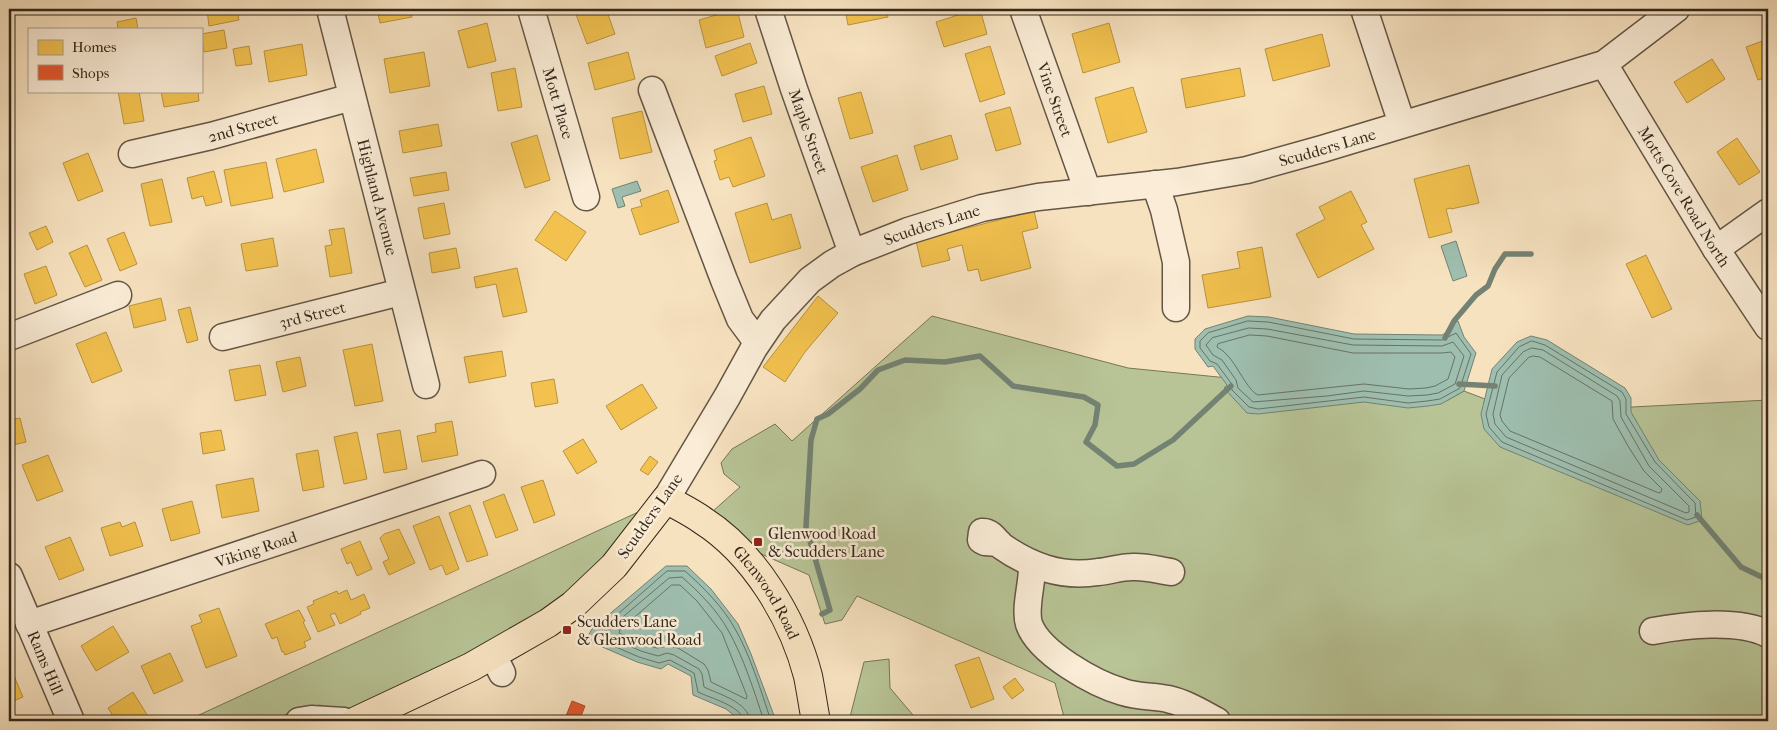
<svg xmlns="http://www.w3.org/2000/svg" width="1777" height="730" viewBox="0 0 1777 730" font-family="'IM FELL French Canon',serif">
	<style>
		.green { fill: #b8c496; stroke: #767658 }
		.water { fill: #9ebeaf; stroke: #738273 }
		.homes { fill: #f2c14e; stroke: #b9933e }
		.shops { fill: #e4572e; stroke: #af4928 }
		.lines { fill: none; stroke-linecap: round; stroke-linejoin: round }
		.shore { stroke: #687364; stroke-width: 1 }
		.stream { stroke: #738273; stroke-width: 5.5 }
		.minor-casing { stroke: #645644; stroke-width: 29 }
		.major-casing { stroke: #33281a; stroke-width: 30 }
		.minor { stroke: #faecd6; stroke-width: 26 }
		.major { stroke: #f7e2c0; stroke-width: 28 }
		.poi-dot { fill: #8f2418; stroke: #faecd6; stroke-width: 2 }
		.labels { text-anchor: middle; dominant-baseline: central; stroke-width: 5; stroke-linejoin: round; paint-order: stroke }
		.street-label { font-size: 16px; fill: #33281a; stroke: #faecd6 }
		.poi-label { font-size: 16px; fill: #33281a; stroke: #faecd6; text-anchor: start }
	</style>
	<rect width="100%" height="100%" fill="#f7e2c0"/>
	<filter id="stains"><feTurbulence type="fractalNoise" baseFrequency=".004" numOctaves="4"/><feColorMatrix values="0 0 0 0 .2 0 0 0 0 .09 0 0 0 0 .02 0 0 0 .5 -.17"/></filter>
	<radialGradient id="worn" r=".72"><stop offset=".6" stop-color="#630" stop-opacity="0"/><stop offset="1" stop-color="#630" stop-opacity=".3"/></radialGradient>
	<!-- green -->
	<path class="green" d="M932 316 1128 368 1448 400 1464 391 1485 399 1484 403 1555 411 1768 400V721H1065L1055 683 857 596 842 620 825 624 809 575 727 539 703 520 740 487 724 474 721 463 732 449 775 424 792 441Z
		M647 508 573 605 356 721 320 705 293 712 269 721H186Z
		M889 659 890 688 918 721H849L864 662Z"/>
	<!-- water -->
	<path class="water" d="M637 181 641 191 622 197 625 206 618 208 612 189Z
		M1456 241 1467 276 1453 281 1441 246Z
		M1248 316 1269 317 1354 334 1442 335 1449 331 1454 321H1458L1464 337 1476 353 1464 391 1441 404 1428 406 1408 408 1364 402 1258 414 1247 413 1224 388 1227 385 1213 366 1208 367 1195 349V339L1205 329Z
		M1531 336 1547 340 1625 388 1631 398V412L1659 460 1700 501 1702 520 1688 525 1500 447 1484 429 1481 414 1492 369 1517 342Z
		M666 566H687L711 589 738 624 751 654 776 721H741L726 709 693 695 691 676 668 664 661 669 637 662 591 642 588 636 592 629Z"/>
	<!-- homes -->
	<path class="homes" d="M212 9H237L239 20 209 26 207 10Z
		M377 9H410L412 17 380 23Z
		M574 9H606L615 34 587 44Z
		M737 9 744 37 706 48 699 20Z
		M845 9H886L888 17 848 25Z
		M977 9H980L987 34 944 47 936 22Z
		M136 18 138 29H118L117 22Z
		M487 23 496 61 468 68 458 31Z
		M1109 23 1120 62 1083 73 1072 34Z
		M224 30 227 48 204 52 201 34Z
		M1322 34 1330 66 1273 81 1265 49Z
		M1768 39V77L1758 80 1746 47Z
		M750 43 757 63 722 76 715 56Z
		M302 44 307 75 269 82 264 51Z
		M249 46 252 64 236 66 233 49Z
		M990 46 1005 94 980 102 965 54Z
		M424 52 430 86 390 93 384 59Z
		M628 52 635 79 595 90 588 63Z
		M1712 59 1725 79 1687 103 1674 82Z
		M515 68 522 107 498 111 491 73Z
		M1240 68 1245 96 1186 108 1181 79Z
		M764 86 772 114 743 122 735 94Z
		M1133 87 1147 132 1108 143 1095 98Z
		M118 91H139L144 121 124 124Z
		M161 91H198L199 101 164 107Z
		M861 92 873 133 850 139 838 98Z
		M1010 107 1021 144 996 151 985 114Z
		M642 111 652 152 620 159 612 118Z
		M438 124 442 146 403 153 399 131Z
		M537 135 550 180 525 188 511 143Z
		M951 135 958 159 921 170 914 146Z
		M751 137 765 176 733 187 729 177 720 180 714 161 717 160 714 150Z
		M1737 138 1760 172 1739 185 1717 152Z
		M316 149 324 182 284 192 276 159Z
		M88 153 103 191 78 201 63 163Z
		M897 155 908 190 873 202 861 167Z
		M266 162 273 198 231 206 224 170Z
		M1469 165 1479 203 1451 209V208L1446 209 1452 232 1429 238 1414 179Z
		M214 171 222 202 206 206 203 196 192 199 187 178Z
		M446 172 449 190 414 196 410 178Z
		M162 179 172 222 150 226 141 184Z
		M668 190 679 222 640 235 631 209 642 206 640 200Z
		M1351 191 1367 222 1361 225 1374 249 1318 278 1296 234 1325 219 1319 207Z
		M444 203 450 234 424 239 418 208Z
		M767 203 772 220 791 214 801 248 750 263 735 213Z
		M555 211 586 232 566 261 535 240Z
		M1034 211 1038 228 1022 232 1031 268 981 281 978 269 968 271 962 245 947 249 950 260 922 267 916 241Z
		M46 226 53 242 37 250 29 233Z
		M344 228 352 273 330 277 325 246 332 245 329 230Z
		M124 232 137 264 120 271 107 239Z
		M273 238 278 266 246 271 241 244Z
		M87 245 102 280 85 287 69 253Z
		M1262 247 1271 297 1208 308 1202 275 1240 268 1237 252Z
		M456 248 460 268 432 273 429 253Z
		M1646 255 1672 309 1652 318 1626 264Z
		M46 266 57 295 35 304 24 274Z
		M517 268 527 312 503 317 496 284 476 288 474 277Z
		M818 296 838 313 805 352 785 382 763 367Z
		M161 298 166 320 134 328 129 306Z
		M190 307 198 340 187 343 178 310Z
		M106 332 122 371 92 383 76 344Z
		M372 344 383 401 355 406 343 350Z
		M502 351 506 376 469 383 464 357Z
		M300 357 306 386 283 392 276 362Z
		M260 365 266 395 235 401 229 370Z
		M554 379 558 403 535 407 531 383Z
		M642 384 657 408 621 430 606 406Z
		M20 418 26 442 9 446V420Z
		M452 421 458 455 422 462 417 436 436 432 435 424Z
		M221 430 225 450 203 454 200 433Z
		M400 430 407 469 384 473 377 434Z
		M357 432 367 479 344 484 334 437Z
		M583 439 597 462 577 474 563 451Z
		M318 450 324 487 303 491 296 454Z
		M48 455 63 491 37 501 22 465Z
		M650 456 658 462 648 475 640 470Z
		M253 478 259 511 222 518 216 485Z
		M543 480 555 515 534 523 521 487Z
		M504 494 518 530 496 538 483 502Z
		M192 501 200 533 171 541 162 509Z
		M470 505 488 555 467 562 449 513Z
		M439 516 459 569 446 575 442 565 430 570 413 526Z
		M120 522 122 527 135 522 143 546 110 556 101 528Z
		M399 529 415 563 389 575 383 562 389 559 380 538 384 534Z
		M70 537 84 570 59 580 45 547Z
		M360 541 372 569 357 576 351 562 347 564 341 549Z
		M347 590 351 600 364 594 370 608 360 612 361 614 340 624 335 613 330 615 335 625 318 632 307 607 314 604 313 601 337 591 338 594Z
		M219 608 237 656 206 668 191 626 202 622 199 615Z
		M299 610 305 621 303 622 311 639 304 642 306 647 285 655 283 651 282 652 277 637 272 639 265 624Z
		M113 626 129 652 96 671 81 646Z
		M170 653 183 681 154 694 141 666Z
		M979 657 994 699 971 708 955 665Z
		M9 664 23 697 9 703Z
		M1015 678 1024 690 1012 699 1003 687Z
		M133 692 151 721H116L108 708Z"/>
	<!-- shops -->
	<path class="shops" d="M572 701 585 706 579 721H564Z"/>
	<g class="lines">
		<!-- shore -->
		<path class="shore" d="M1248 321 1268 322 1354 339 1442 340 1456 333 1471 354 1460 388 1440 399 1427 401 1408 403 1364 397 1258 409 1249 407 1232 390 1231 383 1217 364 1210 361 1200 348V341L1208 333Z
			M1249 328 1267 329 1353 345 1442 346 1453 342 1464 356 1455 384 1438 393 1427 395 1408 396 1364 391 1327 396 1253 402 1238 388 1236 380 1222 360 1213 355 1206 345 1212 338Z
			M1250 335 1267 336 1353 353H1442L1451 352 1455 357 1448 379 1435 386 1426 388 1409 389 1364 384 1258 395C1247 390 1237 364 1226 354 1224 351 1220 349 1217 347L1218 344Z
			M1532 341 1545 345 1622 392 1626 399V414L1655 462 1695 503 1696 517 1687 520 1502 442 1489 427 1486 414 1497 372 1519 347Z
			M1532 348 1543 350 1617 396 1620 401 1621 417 1649 466 1689 506V512L1686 513 1506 437 1495 424 1493 414 1502 375 1523 352Z
			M1533 356 1540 357 1612 401 1613 419 1628 446 1644 471 1662 489 1661 492 1659 493 1510 431 1502 421 1500 415 1509 378 1528 358Z
			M672 585H680L697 601 722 633 747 696 746 699 711 682 708 670 704 664 678 648 668 646 657 648 643 644 619 633 620 630Z
			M744 721C742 706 710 698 698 692L694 673 670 660 659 663 639 657 595 638 594 635 667 571H685C703 587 722 606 734 627 750 654 761 691 771 721
			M750 721C749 702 718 694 704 687L702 674 699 669 674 655 667 653 658 656 641 651 606 636 605 632 669 578 682 577C699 592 717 610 728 630 744 658 754 691 764 721"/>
		<!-- stream -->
		<path class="stream" d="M1445 338 1454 321 1476 295 1488 286 1495 269 1505 254H1531
			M1459 384 1495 386
			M1697 515 1741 567 1768 580
			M822 614 830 610 806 527 811 440 817 419 828 414 860 389 878 370 905 360 945 362 980 356 1013 386 1084 397 1098 405 1095 425 1086 442 1117 466 1134 464 1173 440 1231 386"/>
		<defs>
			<g id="minor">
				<path id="s1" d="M330 9 426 385"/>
				<path id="s2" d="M531 9 586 197"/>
				<path id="s3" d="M768 9 794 89 852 253"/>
				<path id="s4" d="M1023 9 1088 192"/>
				<path d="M1364 9 1402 124"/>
				<path id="s5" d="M1604 64 1716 249 1768 327"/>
				<path d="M652 90 724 280 740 319 757 342"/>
				<path id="s6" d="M132 154 211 136 352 97"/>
				<path d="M1155 184 1164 210 1176 262V308"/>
				<path d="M1716 249 1768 212"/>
				<path d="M9 337 118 295"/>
				<path id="s7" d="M223 337 401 292"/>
				<path id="s8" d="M666 499 727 397 754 348 773 320 810 280 832 264 852 253 908 231 982 208 1038 197 1177 182 1247 170 1322 149 1604 64 1676 9"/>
				<path d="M999 543 985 542 981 540 982 532C990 531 995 539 1000 545 1030 566 1061 578 1098 572 1109 571 1121 567 1132 567 1145 566 1158 570 1171 572"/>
				<path d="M1032 564C1033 582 1024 608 1029 624 1039 653 1095 684 1123 692 1138 697 1154 696 1168 699 1186 703 1202 713 1217 721"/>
				<path id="s9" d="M9 576 71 721"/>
				<path id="s10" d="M29 624 482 474"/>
				<path d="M1653 631C1685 625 1738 619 1768 634"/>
				<path d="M493 655 502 673"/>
				<path d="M299 721 311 719 344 721"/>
			</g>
			<g id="major">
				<path id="s11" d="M356 721 471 667 548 623 573 605 614 566 666 499C678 506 691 512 702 520 754 553 793 618 808 676 811 691 813 706 816 721"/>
			</g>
		</defs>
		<!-- minor casing -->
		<use href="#minor" class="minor-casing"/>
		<!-- major casing -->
		<use href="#major" class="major-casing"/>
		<!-- minor -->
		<use href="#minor" class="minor"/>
		<!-- major -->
		<use href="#major" class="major"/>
	</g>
	<!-- markers -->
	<g class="poi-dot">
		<rect x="753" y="537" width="10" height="10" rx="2.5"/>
		<rect x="562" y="625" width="10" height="10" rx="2.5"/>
	</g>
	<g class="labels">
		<!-- street labels -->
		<g class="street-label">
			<text stroke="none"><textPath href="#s4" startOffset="96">Vine Street</textPath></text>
			<text stroke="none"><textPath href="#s2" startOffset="98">Mott Place</textPath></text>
			<text stroke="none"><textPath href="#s6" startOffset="114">2nd Street</textPath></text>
			<text stroke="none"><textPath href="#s3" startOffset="129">Maple Street</textPath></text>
			<text stroke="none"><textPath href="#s8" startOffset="802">Scudders Lane</textPath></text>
			<text stroke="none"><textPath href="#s5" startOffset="155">Motts Cove Road North</textPath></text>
			<text stroke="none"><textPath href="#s1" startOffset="194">Highland Avenue</textPath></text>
			<text stroke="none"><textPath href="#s8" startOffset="398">Scudders Lane</textPath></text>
			<text stroke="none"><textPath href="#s7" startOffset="92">3rd Street</textPath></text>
			<text transform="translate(650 516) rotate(-55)">Scudders Lane</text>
			<text stroke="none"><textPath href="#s10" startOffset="239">Viking Road</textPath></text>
			<text stroke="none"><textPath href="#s11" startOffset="528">Glenwood Road</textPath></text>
			<text stroke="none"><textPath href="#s9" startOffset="94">Rams Hill</textPath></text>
		</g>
		<!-- poi labels -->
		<g class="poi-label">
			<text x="768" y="533">Glenwood Road<tspan x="768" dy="18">&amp; Scudders Lane</tspan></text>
			<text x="577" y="621">Scudders Lane<tspan x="577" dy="18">&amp; Glenwood Road</tspan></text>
		</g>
	</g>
	<!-- margin -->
	<rect width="1777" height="730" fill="none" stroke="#f7e2c0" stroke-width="30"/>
	<rect x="10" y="10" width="1757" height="710" fill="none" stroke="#33281a" stroke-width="2.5"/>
	<rect x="15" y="15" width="1747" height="700" fill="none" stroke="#33281a"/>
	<!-- legend -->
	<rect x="28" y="28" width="175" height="65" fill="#faecd6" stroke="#aa9e8b"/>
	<rect x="38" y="40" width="25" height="15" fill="#f2c14e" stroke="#aa9e8b"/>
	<text x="72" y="52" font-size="15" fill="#33281a">Homes</text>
	<rect x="38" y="65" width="25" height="15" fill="#e4572e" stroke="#aa9e8b"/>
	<text x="72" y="78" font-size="15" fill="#33281a">Shops</text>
	<rect width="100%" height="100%" filter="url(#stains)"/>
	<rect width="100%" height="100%" fill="url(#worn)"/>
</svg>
